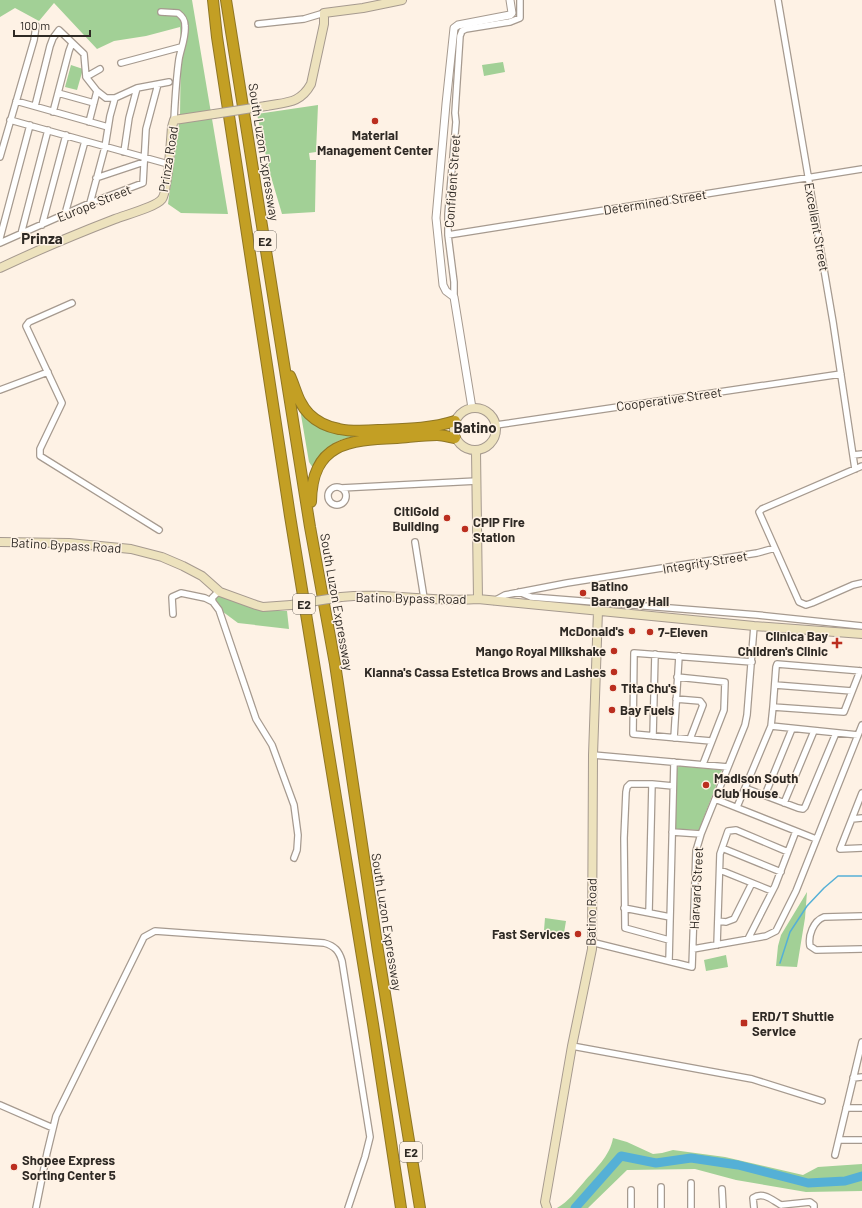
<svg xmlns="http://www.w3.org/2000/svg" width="862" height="1208" viewBox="0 0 862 1208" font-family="Barlow,sans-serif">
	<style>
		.green { fill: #a2d096 }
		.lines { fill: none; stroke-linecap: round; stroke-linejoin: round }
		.stream { stroke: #55b0d6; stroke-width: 1.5 }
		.river { stroke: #55b0d6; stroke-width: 9 }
		.minor-casing { stroke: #a69a8f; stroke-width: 8 }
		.tertiary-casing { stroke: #a69a8f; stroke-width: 9 }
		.secondary-casing { stroke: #a69a8f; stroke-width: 10 }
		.motorway-casing { stroke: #8f7624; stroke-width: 12 }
		.minor { stroke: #fff; stroke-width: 5.5 }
		.tertiary { stroke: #fff; stroke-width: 7 }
		.secondary { stroke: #ede2bd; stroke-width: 8 }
		.motorway { stroke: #c39f24; stroke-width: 10 }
		.secondary-bridge-casing { stroke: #a69a8f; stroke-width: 10; stroke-linecap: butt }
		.secondary-bridge { stroke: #ede2bd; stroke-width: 8 }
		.poi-dot { fill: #bb2e1f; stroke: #fef2e5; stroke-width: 1.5 }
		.labels { text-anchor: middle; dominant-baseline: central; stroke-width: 3; stroke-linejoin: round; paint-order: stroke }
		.shield { fill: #fef2e5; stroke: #6d665f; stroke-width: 1 }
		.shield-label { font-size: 12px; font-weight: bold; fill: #2f2a25 }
		.poi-label { font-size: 13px; font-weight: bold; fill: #2f2a25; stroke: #fef2e5; text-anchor: start }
		.street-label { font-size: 13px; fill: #2f2a25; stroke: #fef2e5 }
		.quarter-label { font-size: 15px; font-weight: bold; fill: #2f2a25; stroke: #fef2e5 }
	</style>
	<rect width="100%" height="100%" fill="#fef2e5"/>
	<!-- green -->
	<path class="green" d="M0 0H192L228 214 181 213 168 204 180 116 181 43 180 27 146 36 114 41 97 49 54 3 39 21 15 8 0 17Z
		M503 62 505 72 484 76 482 65Z
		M71 65 83 69 77 90 65 87Z
		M318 105 316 152 309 153 310 160H316L315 212 282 214 269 170 257 114Z
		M300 409 351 434 354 437C332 439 323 451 313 468L309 462Z
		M218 590 259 610 287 611 289 629 238 623 207 600Z
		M679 766 722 770 699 830 675 829 676 769Z
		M807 892 805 918 797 967 776 966 778 946 781 935Z
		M545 918 566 921 564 933 544 930Z
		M726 955 728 967 706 971 704 960Z
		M613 1138 627 1142 653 1154 662 1153 673 1150 725 1157 803 1175 818 1167 862 1164V1191L806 1192 736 1180 695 1169 627 1170 588 1208H557C569 1201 575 1192 584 1182 595 1169 610 1156 613 1138Z"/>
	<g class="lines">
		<!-- stream -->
		<path class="stream" d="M780 963 790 932 807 906 824 888 838 876H862"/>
		<!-- river -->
		<path class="river" d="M575 1208 621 1156 656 1163 691 1158 738 1165 808 1183 845 1181 862 1176"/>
		<defs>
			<path id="minor" d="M778 0 833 322 855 469
				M161 12 178 13C183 17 185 20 185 26 186 37 181 48 179 59 176 80 175 100 174 120
				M258 24 304 19 324 13
				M121 63 181 47
				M86 77 100 69
				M58 93 94 103
				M16 101 108 127
				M35 106 50 46 53 38 59 30 84 54 86 77 97 91 106 98H115L137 88 169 82
				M53 112 69 51 72 43
				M10 120 168 164
				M89 122 97 91
				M124 152 129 118 137 88
				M0 157 34 40 36 26
				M96 178 144 162
				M90 203 105 147 110 116 115 98
				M65 214 85 141
				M42 225 66 135
				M21 234 48 130
				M448 235 862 169
				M0 238 30 125
				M0 243 90 203 143 183 146 129 158 84
				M454 297V282L448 235V214L456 122 455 113 460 36 462 31 466 29 510 22 520 18V0
				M72 303 29 322 26 326 62 403 40 449V456L159 530
				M0 390 48 372
				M496 425 841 374
				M853 455 862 454
				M862 466 762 509 759 512 799 602 806 605 812 603 853 585 862 583
				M328 496a9 9 0 1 1 18 0a9 9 0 1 1-18 0Z
				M341 488 477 481
				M415 542 424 598
				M220 592 217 593 212 598 213 602 219 610 256 719 272 745 294 805 298 835 297 850 294 858
				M519 592 531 597 758 615 862 626
				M494 601 505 595 567 583 757 553 775 548
				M173 614 172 597 181 593 205 598 213 602
				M677 677 725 682 724 710 703 764
				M775 685 852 691
				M676 699 700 701 703 705 690 739
				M773 707 844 712 860 671
				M771 726 858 735
				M653 736 655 654
				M674 738 679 656
				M711 741 633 734 634 653 752 662
				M593 755 728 767
				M745 788 798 808 803 809 805 807 836 733
				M862 793 840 849 862 848
				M765 795 792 729
				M715 799 816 839
				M784 803 814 731
				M737 807 771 726 773 707 776 667 777 664 862 671
				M852 819 862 818
				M672 832 701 834
				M722 848 781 872
				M720 870 772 891
				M624 908 670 917
				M649 912 652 784
				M862 916 824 917C813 921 808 936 810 946L816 950 862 949
				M718 921 726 922 734 919 752 883
				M748 939 775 886 796 831
				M669 940 625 928 624 838 626 792 627 787 630 784H652L673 786
				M591 942 692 967 696 851 701 834 745 725 747 715 754 626
				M717 945 720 854 728 831 736 830 788 852
				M693 949 766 936 776 931 796 891 862 725
				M669 961 674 762
				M572 1046 752 1079 822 1101
				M853 1078 862 1077
				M0 1105 53 1128
				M846 1108H862
				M839 1140H862
				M835 1155 862 1042
				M691 1183V1208
				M661 1187V1208
				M722 1189 723 1208
				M631 1190V1208
				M781 1205 810 1202 814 1205V1208
				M36 1208 47 1153 56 1116 144 937 155 931 324 943C335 946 339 951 342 961L370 1137 365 1157 348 1208
				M754 1208 753 1198C763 1191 772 1200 781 1205"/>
			<path id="tertiary" d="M472 408 454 297 446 291 443 285 436 218 446 104 454 28 458 25 510 15 512 13 510 0"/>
			<path id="secondary" d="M266 106C286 102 300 104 311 84L324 24V13L363 8 402 0
				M0 268C38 250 76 234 115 219 125 215 156 207 162 199 168 191 171 139 172 127L174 120 214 114
				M454 429a21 21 0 1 1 42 0a21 21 0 1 1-42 0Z
				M476 451 478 599
				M0 542 69 543 131 549 162 557 183 566 202 576 220 592 256 605 263 607 291 605
				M341 597C387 592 432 603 478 599L754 626 862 634
				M547 1208 545 1202 549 1179 572 1046 592 949 593 755 598 611"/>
			<path id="motorway" d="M213 0 217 37 290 516 373 1024 401 1208
				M226 0 310 527 335 664 378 951 420 1208
				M290 376C296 389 298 403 309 414 317 422 328 427 339 429 352 432 365 431 379 430 404 429 430 429 455 421
				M311 502C312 443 348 440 397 438 410 437 424 435 437 435 443 435 449 437 455 438"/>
		</defs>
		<!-- minor casing -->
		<use href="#minor" class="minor-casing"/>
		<!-- tertiary casing -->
		<use href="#tertiary" class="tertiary-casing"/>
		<!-- secondary casing -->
		<use href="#secondary" class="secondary-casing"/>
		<!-- motorway casing -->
		<use href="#motorway" class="motorway-casing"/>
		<!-- minor -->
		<use href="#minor" class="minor"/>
		<!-- tertiary -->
		<use href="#tertiary" class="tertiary"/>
		<!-- secondary -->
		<use href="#secondary" class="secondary"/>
		<!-- motorway -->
		<use href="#motorway" class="motorway"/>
		<defs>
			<path id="secondary-bridge" d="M214 114 266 106
				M291 605 341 597"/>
		</defs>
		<!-- secondary-bridge casing -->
		<use href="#secondary-bridge" class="secondary-bridge-casing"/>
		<!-- secondary-bridge -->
		<use href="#secondary-bridge" class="secondary-bridge"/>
	</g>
	<!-- markers -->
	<g class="poi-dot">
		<circle cx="375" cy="121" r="4"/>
		<circle cx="447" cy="518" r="4"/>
		<circle cx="465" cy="529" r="4"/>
		<circle cx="583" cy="593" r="4"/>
		<circle cx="632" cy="631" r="4"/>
		<circle cx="650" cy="632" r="4"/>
		<path d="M835 637h4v4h4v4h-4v4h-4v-4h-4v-4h4z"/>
		<circle cx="614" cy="651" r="4"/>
		<circle cx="614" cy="672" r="4"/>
		<circle cx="613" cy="688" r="4"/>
		<circle cx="612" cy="710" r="4"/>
		<circle cx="706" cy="785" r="4"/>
		<circle cx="578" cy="934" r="4"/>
		<rect x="740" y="1019" width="8" height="8" rx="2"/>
		<circle cx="14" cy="1167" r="4"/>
	</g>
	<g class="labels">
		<!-- shield labels -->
		<g class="shield">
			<rect x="254" y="231" width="22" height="20" rx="3"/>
			<rect x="293" y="594" width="22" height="20" rx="3"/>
			<rect x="400" y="1142" width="22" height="20" rx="3"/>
		</g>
		<g class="shield-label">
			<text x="265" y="241">E2</text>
			<text x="304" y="604">E2</text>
			<text x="411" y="1152">E2</text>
		</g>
		<!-- poi labels -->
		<g class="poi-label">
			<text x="375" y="135" text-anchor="middle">Material<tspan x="375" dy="15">Management Center</tspan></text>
			<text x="439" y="511" text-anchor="end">CitiGold<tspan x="439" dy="15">Building</tspan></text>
			<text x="473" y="522">CPIP Fire<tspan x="473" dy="15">Station</tspan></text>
			<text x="591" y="586">Batino<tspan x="591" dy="15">Barangay Hall</tspan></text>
			<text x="624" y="631" text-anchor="end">McDonald's</text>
			<text x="658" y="632">7-Eleven</text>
			<text x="828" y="636" text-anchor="end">Clinica Bay<tspan x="828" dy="15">Children's Clinic</tspan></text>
			<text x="606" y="651" text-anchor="end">Mango Royal Milkshake</text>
			<text x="606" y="672" text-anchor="end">Kianna's Cassa Estetica Brows and Lashes</text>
			<text x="621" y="688">Tita Chu's</text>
			<text x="620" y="710">Bay Fuels</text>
			<text x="714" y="778">Madison South<tspan x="714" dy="15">Club House</tspan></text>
			<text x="570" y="934" text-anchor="end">Fast Services</text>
			<text x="752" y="1016">ERD/T Shuttle<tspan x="752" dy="15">Service</tspan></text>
			<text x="22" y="1160">Shopee Express<tspan x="22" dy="15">Sorting Center 5</tspan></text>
		</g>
		<!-- street labels -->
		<g class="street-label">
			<text transform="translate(264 152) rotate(81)">South Luzon Expressway</text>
			<text transform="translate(168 159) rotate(-81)">Prinza Road</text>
			<text transform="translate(452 181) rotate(-86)">Confident Street</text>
			<text transform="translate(655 202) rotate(-9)">Determined Street</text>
			<text transform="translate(94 203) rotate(-22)">Europe Street</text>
			<text transform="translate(817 227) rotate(80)">Excellent Street</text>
			<text transform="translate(669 399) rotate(-8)">Cooperative Street</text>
			<text transform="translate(66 545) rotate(3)">Batino Bypass Road</text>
			<text transform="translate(705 562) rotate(-9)">Integrity Street</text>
			<text transform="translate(411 598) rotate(1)">Batino Bypass Road</text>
			<text transform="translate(337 602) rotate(80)">South Luzon Expressway</text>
			<text transform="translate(696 888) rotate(-87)">Harvard Street</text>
			<text transform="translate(591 912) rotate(-89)">Batino Road</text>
			<text transform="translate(387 922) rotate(81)">South Luzon Expressway</text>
		</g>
		<!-- quarter labels -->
		<g class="quarter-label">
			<text x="42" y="238">Prinza</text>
			<text x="475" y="427">Batino</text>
		</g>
	</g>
	<!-- scale -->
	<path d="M14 30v6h76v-6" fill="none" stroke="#2f2a25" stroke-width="2"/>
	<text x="20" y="30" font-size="12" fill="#2f2a25" stroke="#fef2e5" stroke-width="3" paint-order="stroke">100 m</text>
</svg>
